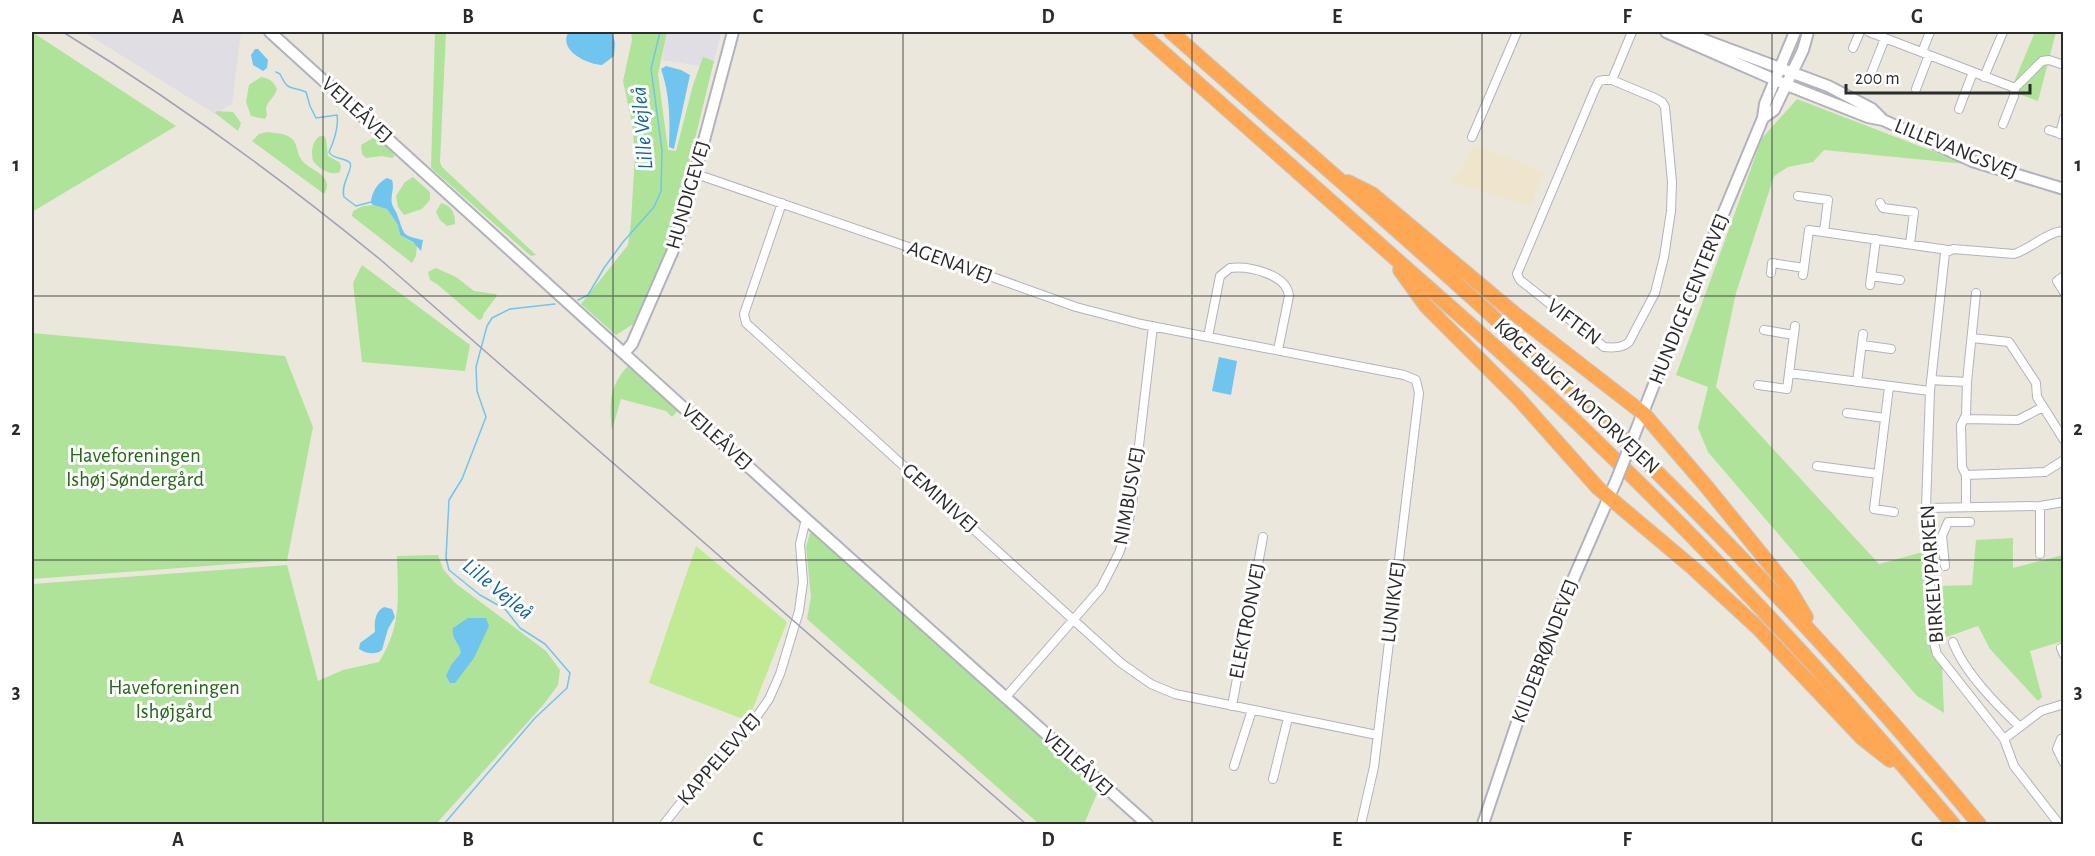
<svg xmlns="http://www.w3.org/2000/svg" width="2095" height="856" viewBox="0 0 2095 856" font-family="'Alegreya Sans',sans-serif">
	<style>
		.industrial { fill: #e0dde5 }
		.education { fill: #eee5cc }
		.green { fill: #aee399 }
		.pitch { fill: #c1ea95 }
		.water { fill: #70c5ee }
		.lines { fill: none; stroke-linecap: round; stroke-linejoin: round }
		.stream { stroke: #70c5ee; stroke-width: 1.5 }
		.street-casing { stroke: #b1b2be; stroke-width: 10 }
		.secondary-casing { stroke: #b1b2be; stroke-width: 14 }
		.highway-casing { stroke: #c8c8c8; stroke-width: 16 }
		.street { stroke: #fff; stroke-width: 8 }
		.secondary { stroke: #fff; stroke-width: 10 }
		.highway { stroke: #fea856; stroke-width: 14 }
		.rail { stroke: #9fa1b5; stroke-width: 1.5 }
		.secondary-bridge-casing { stroke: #b1b2be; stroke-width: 14; stroke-linecap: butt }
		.secondary-bridge { stroke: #fff; stroke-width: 10 }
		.grid { fill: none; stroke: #2b2b2b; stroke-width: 1.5; stroke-opacity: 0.55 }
		.labels { text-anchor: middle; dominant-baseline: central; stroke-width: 6; stroke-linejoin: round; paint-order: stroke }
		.street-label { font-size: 21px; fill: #2b2b2b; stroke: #fff }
		.park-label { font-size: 21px; fill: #26681a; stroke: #fff }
		.water-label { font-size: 22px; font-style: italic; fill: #0e639b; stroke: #fff }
		.neatline { fill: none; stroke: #2b2b2b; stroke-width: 2 }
		.grid-label { font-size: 20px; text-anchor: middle; font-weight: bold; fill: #2b2b2b }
	</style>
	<rect width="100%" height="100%" fill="#ece7dd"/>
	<!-- industrial -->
	<path class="industrial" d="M84 32H241L232 104 215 114Z
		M667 32H721L714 61 703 57 700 66 662 60Z"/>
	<!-- education -->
	<path class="education" d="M1474 144 1544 172 1530 206 1450 181 1461 169Z"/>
	<!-- green -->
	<path class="green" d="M32 32 176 126 32 212Z
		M435 32H446L440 162 442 167 536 255 531 256 431 168Z
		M631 32H667L658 74 668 150 676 151 693 85 703 57 714 61 667 254 635 323 616 335 581 304 628 245 631 222 635 154 632 123 623 81 632 40Z
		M2035 32H2056L2038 101 2019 94 2014 82Z
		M261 77C270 79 273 81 277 89 274 100 263 102 267 115L265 119 251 116 246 102 249 85Z
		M1797 99 1966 164 1824 150 1813 162 1788 167 1774 176 1736 293 1716 387 1879 564 1923 552 1925 624 1932 651 1942 667 1944 713 1917 696 1708 452 1698 428 1708 387 1676 375 1762 138Z
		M217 111 233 112 241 123 238 131 215 113Z
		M267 132C274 133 285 133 291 138 298 143 296 152 301 159 308 171 336 174 324 194L252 141 259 134Z
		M320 136H324L326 139 328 156 339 162 341 166 340 172C331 176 319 169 313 161 311 152 312 141 320 136Z
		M373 138 384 141 395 156 392 158 382 156 366 158 362 154 361 145Z
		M413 177 430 192V200L422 209 404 215 398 207 396 196 405 182Z
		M441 203C452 206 455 213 455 224L447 226 440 220 436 212Z
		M373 205 387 209 398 225 400 235 417 245 416 256 412 263 352 216 353 211 363 206Z
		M362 265 470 345 465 371 362 362 353 283Z
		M436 268 456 277 474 291 496 294 497 296 484 313 482 319 479 320 437 284 430 280 428 272Z
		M32 333 285 356 313 427 287 561H273L32 579Z
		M630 364 679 409 672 417 666 411 621 399 612 430C609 404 609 384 630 364Z
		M817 532 1099 789 1084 824H1039L807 619 811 597 806 547 810 533Z
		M2013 538V568L2063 555V641L2030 651 2042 697 2038 701 1990 649 1978 626 1941 639 1939 586 1972 585 1976 540Z
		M438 555 443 569 455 583 546 651 560 670 558 685 544 704 436 824H32V584L287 565 318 681 343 670 379 662C402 625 398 598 397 556Z"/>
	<!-- pitch -->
	<path class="pitch" d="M696 546 787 622 748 721 649 683Z"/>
	<!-- water -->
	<path class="water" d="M577 32H612L615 43 614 56 602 65C587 64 559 51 568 33Z
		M255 49H258L268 60 267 68 263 71 253 65 251 55Z
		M666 66 681 70 690 75 674 149 669 147C670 120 670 95 661 69Z
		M387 178 392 180C395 188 390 196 392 204 393 208 397 212 398 217 405 236 402 235 423 240L421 251 413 242 400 235 398 225 387 209 373 205 371 203C371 193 378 182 387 178Z
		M1219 357 1237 361 1231 395 1212 391Z
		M384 607 392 609 395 617 388 629 382 650C376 655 366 654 359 649L360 643 375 632C374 623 375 611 384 607Z
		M468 618H486L489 626 474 658 455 683H450L446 676 451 665 461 653C460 643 451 640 453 628Z"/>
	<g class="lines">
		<!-- stream -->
		<path class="stream" d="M276 72 280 74C289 93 290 85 306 92L310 106 316 118 337 115C339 127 334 141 329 152 333 160 345 157 350 163 354 168 340 184 344 197L356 206 371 202
			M578 300 588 295 604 268 623 242 654 207 661 191 662 150 651 69 660 32
			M444 824 535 718 567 688 570 673 545 644 520 628 505 609 480 595 449 570 446 558 449 500 462 479 486 417 477 391 476 367 487 326 492 318 510 309 555 304"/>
		<defs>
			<path id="street" d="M1869 32 2015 88 2042 61 2049 60 2064 65
				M1853 48 1860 32
				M1922 52 1930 32
				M1871 74 1885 38
				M1984 77 2003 32
				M1604 80H1612L1655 98 1662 102 1665 107 1672 182 1671 211 1664 257 1655 293 1629 342C1623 348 1613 348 1604 347L1520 280 1517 274 1595 89 1599 81Z
				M1612 80 1632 32
				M1916 89 1929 55
				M1959 109 1973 72
				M2003 124 2014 96 2015 88
				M2049 130 2064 135
				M2060 134 2064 118
				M1472 137 1517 32
				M696 174 920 251 1076 307 1141 324 1404 375 1416 380 1419 393 1374 767 1361 824
				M1798 196 1828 200 1824 232
				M782 203 744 314 746 323 1121 663 1151 684 1175 694 1377 735
				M1880 203 1883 208 1914 212 1910 244
				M1771 273 1772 263 1804 268
				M1803 275 1809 230 1948 250
				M1871 276 1900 280
				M2064 276 2057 281 2064 292
				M1870 285 1876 239
				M1764 330 1794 335
				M1208 337 1220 276 1230 268C1249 266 1287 274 1289 296L1278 350
				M1972 338 2009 342 2036 383 2037 397 2064 440
				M1862 345 1891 349
				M1789 373 1930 391
				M1931 380 1967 382
				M1857 382 1863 334
				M1758 385 1787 389 1795 326
				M1889 387 1874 509 1894 512
				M1847 413 1885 418
				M1964 419 2018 420 2043 407
				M1817 466 1878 474
				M1966 475 2045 472 2064 460
				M2040 506V554
				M1966 507V475L1962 467 1961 425 1966 415 1967 382 1976 293
				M1926 508 2040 506 2064 502
				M1945 566 1942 536 1948 522H1970
				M1953 642C1964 672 1997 705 2020 727
				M2061 648 2064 655
				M1005 698 1101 588 1119 553 1126 533 1132 505 1153 326
				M1232 706 1263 537
				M2064 738 2061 739 2057 749 2064 763
				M2004 739 2041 711 2064 704
				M1234 766 1252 710
				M1273 779 1288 718
				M664 824 709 767 750 726 769 699 780 674 799 611 803 582 800 544 806 519
				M2059 824 2014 766 2004 739 1937 654 1933 639 1926 508 1930 391 1945 253 1953 249 2014 254C2031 249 2046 232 2064 231"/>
			<path id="secondary" d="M270 32 806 519 1147 824
				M1666 32 1787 85 1868 117 1883 120 1972 161 2064 189
				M1683 32 1828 86 1872 109 1883 120
				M1763 118 1774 110 1803 50 1808 32
				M625 352 632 344 677 241 733 32
				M1635 433 1684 308 1763 118 1765 104 1795 32
				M1483 824 1528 690 1555 621 1616 481"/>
			<path id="highway" d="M1140 32C1222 105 1305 178 1388 252 1459 315 1531 377 1599 444 1724 564 1841 692 1953 824
				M1171 32C1320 164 1473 293 1616 432 1744 556 1865 687 1979 824
				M1348 182 1372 194 1515 314 1644 414 1706 486 1788 587 1806 617
				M1400 270 1426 306 1518 398 1598 488 1693 568 1757 627 1862 738 1890 760"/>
		</defs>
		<!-- street casing -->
		<use href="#street" class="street-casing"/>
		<!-- secondary casing -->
		<use href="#secondary" class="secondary-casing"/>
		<!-- highway casing -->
		<use href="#highway" class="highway-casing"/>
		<!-- street -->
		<use href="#street" class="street"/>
		<!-- secondary -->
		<use href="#secondary" class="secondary"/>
		<!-- highway -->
		<use href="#highway" class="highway"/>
		<!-- rail -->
		<path class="rail" d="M63 32C175 101 281 178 382 261L1026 824"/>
		<defs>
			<path id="secondary-bridge" d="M1616 481 1635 433"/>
		</defs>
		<!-- secondary-bridge casing -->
		<use href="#secondary-bridge" class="secondary-bridge-casing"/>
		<!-- secondary-bridge -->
		<use href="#secondary-bridge" class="secondary-bridge"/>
	</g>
	<!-- grid -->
	<path class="grid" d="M323 32V824M613 32V824M903 32V824M1192 32V824M1482 32V824M1772 32V824M32 296H2064M32 560H2064"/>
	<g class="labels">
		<!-- street labels -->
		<g class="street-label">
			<text transform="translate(357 110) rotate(42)">VEJLEÅVEJ</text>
			<text transform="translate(1956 149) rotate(22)">LILLEVANGSVEJ</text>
			<text transform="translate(688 195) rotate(-74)">HUNDIGEVEJ</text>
			<text transform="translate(950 262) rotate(20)">AGENAVEJ</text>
			<text transform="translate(1689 299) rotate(-68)">HUNDIGE CENTERVEJ</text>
			<text transform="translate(1574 322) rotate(37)">VIFTEN</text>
			<text transform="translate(1577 396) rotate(43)">KØGE BUGT MOTORVEJEN</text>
			<text transform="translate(717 437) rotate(42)">VEJLEÅVEJ</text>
			<text transform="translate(1129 496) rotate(-80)">NIMBUSVEJ</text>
			<text transform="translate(940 498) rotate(42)">GEMINIVEJ</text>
			<text transform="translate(1932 574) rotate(-94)">BIRKELYPARKEN</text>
			<text transform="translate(1393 602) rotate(-83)">LUNIKVEJ</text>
			<text transform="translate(1247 621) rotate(-79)">ELEKTRONVEJ</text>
			<text transform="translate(1545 651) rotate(-69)">KILDEBRØNDEVEJ</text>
			<text transform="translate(719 759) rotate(-49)">KAPPELEVVEJ</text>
			<text transform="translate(1078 763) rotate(42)">VEJLEÅVEJ</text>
		</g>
		<!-- park labels -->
		<g class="park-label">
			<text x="135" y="455">Haveforeningen<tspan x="135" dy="24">Ishøj Søndergård</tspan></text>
			<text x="174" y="687">Haveforeningen<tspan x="174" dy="24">Ishøjgård</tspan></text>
		</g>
		<!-- water labels -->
		<g class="water-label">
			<text transform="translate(642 128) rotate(-95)">Lille Vejleå</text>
			<text transform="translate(498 589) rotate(39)">Lille Vejleå</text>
		</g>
	</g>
	<!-- border -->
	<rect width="2095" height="856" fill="none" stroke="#ffffff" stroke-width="66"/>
	<!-- scale -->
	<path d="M1846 84v9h184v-9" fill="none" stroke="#2b2b2b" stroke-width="3"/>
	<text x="1855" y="84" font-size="18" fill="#2b2b2b" stroke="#ffffff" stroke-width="4.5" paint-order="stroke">200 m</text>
	<rect x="33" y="33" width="2029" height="790" class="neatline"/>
	<g class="grid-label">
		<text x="178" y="23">A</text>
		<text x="468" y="23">B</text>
		<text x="758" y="23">C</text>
		<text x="1048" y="23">D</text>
		<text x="1337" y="23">E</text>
		<text x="1627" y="23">F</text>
		<text x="1917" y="23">G</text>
		<text x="16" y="171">1</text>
		<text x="2078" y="171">1</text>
		<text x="16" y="435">2</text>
		<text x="2078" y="435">2</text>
		<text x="16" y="698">3</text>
		<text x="2078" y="698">3</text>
		<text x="178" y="846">A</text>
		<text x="468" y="846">B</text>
		<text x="758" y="846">C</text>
		<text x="1048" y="846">D</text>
		<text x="1337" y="846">E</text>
		<text x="1627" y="846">F</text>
		<text x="1917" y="846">G</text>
	</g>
</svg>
